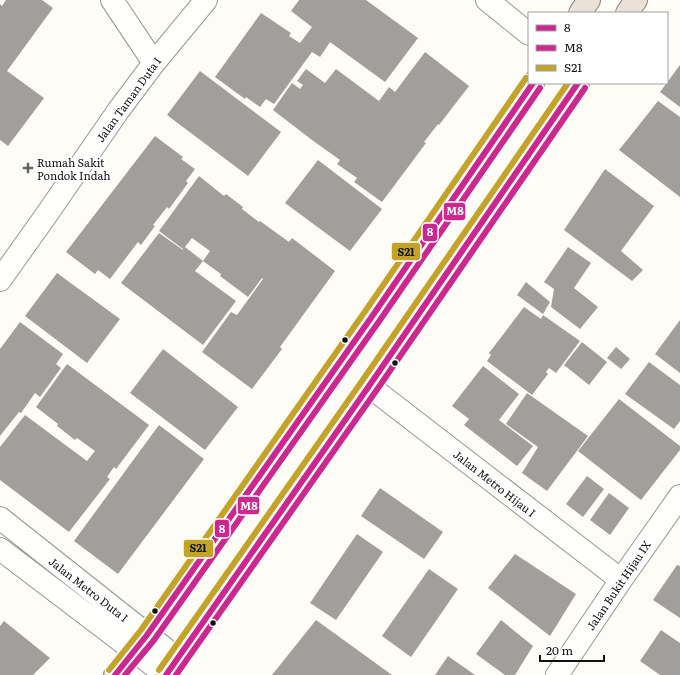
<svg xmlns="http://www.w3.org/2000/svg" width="680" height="675" viewBox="0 0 680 675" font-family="Literata,serif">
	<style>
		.building { fill: #a19f9c }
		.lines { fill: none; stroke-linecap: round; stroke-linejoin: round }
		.minor-casing { stroke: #979795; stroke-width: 24 }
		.highway-casing { stroke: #858482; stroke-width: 24 }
		.minor { stroke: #fffffe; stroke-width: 22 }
		.highway { stroke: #eae1d8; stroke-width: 22 }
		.bus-1-casing { stroke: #fff; stroke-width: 9 }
		.bus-2-casing { stroke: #fff; stroke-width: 9 }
		.bus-3-casing { stroke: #fff; stroke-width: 9 }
		.bus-1 { stroke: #cc2790; stroke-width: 6 }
		.bus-2 { stroke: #cb2990; stroke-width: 6 }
		.bus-3 { stroke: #c4a428; stroke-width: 6 }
		.poi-dot { fill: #646362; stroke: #fff; stroke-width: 1.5 }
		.bus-dot { fill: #111; stroke: #fff; stroke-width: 1.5 }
		.labels { text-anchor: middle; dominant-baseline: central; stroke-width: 4; stroke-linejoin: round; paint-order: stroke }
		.street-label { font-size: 11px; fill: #111; stroke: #fff }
		.poi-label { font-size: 11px; fill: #111; stroke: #fff; text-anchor: start }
		.line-badge { stroke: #fff; stroke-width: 1.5 }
		.badge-label { font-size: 11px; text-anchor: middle; font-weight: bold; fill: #fff }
		.pale-badge-label { font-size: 11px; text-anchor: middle; font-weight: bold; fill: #111 }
	</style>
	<rect width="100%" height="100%" fill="#fdfcf7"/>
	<!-- building -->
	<path class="building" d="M6 0H42L53 8 7 71 44 98 8 146 0 140V4L2 6Z
		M299 0H366L418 38 385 82 330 42 320 57 312 52 274 104 266 99 260 107 246 97 245 99 215 77 261 13 291 33 289 36 300 43 312 27 291 11Z
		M425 52 469 86 439 125 438 124 424 142 426 143 382 202 354 182 357 178 337 164 340 160 312 140 273 110 292 83 300 89 303 85 297 81 306 69 325 83 336 69 379 101 389 87 395 92Z
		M680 65V107L660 92Z
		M200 71 281 132 248 176 167 115Z
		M658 101 680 117V197L619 150 639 125Z
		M155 136 183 157 181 159 195 169 186 181 188 183 169 209 167 207 153 225 155 226 141 245 138 242 110 279 98 270 95 274 66 252Z
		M318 160 382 209 350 251 285 203Z
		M605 169 654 206 621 251 643 270 632 281 564 230Z
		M199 176 224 196 226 194 243 207 242 209 259 222 260 221 289 242 292 238 335 271 280 347 282 349 252 389 202 352 231 312 237 315 263 279 262 278 248 297 220 276 221 274 203 261 210 251 192 238 185 247 203 261 195 271 236 301 203 345 121 283 159 233 183 250V249L159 231Z
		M568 247 591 263 574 288 598 307 580 329 551 307 554 289 544 282Z
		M57 273 120 319 87 363 25 316Z
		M526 282 550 302 543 314 517 295Z
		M524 307 541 319 543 315 580 341 556 373 549 368 546 372 548 374 532 395 487 361 491 355 489 353Z
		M680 320V373L655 354Z
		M20 322 63 354 56 364 61 368 40 397 35 393 21 413 19 412 0 436V349Z
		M582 342 607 362 589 385 564 365Z
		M616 347 630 359 621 369 607 358Z
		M163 349 238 407 205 450 130 393Z
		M649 362 680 385V421L674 429 625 394Z
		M67 364 149 425 116 469 114 467 107 477 110 479 69 532 0 480V447L25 415 87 461 95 451 77 438 75 440 57 426 58 424 36 407Z
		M483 366 519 394 499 420 533 446 517 466 464 425 469 419 452 406Z
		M527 393 588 436 547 491 522 473 538 447 506 424Z
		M619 399 680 446V450L641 500 578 451Z
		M159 425 204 459 118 574 74 541Z
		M587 476 604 489 583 517 566 504Z
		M380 488 443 532 424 559 361 516Z
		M609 493 629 508 610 535 590 520Z
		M357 534 383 552 336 620 310 603Z
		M515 554 576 594 550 636 488 588Z
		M677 565 680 566V618L653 600Z
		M429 569 458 589 411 657 382 636Z
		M316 620 392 675H272Z
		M501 620 533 646 515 675H505L476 654Z
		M4 621 50 658 33 675H0V626Z
		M661 630 680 643V675H660L640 661Z
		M448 656 475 675H435Z"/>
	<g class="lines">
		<defs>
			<path id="minor" d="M112 0 154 63
				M487 0 529 34
				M0 280 47 214 118 111 154 63 206 0
				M369 386 621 580
				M0 518 178 659
				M0 549 166 675
				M557 675 621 580 680 496"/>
			<path id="highway" d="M580 13 589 0
				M627 13 636 0
				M115 675 147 635 373 315 533 83
				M166 675 369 386 578 83"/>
		</defs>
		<!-- minor casing -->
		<use href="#minor" class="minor-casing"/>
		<!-- highway casing -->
		<use href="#highway" class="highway-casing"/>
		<!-- minor -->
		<use href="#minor" class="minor"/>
		<!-- highway -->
		<use href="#highway" class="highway"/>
		<defs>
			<path id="bus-1" d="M115 675 147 635 373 315 533 83
				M166 675 369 386 578 83"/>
			<path id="bus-2" d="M125 675 154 640 380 320 540 88
				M176 675 376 391 585 88"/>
			<path id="bus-3" d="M109 670 141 630 366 310 526 78
				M159 670 362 381 568 83"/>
		</defs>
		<!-- bus-1 casing -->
		<use href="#bus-1" class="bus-1-casing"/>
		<!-- bus-2 casing -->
		<use href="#bus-2" class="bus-2-casing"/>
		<!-- bus-3 casing -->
		<use href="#bus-3" class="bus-3-casing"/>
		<!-- bus-1 -->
		<use href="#bus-1" class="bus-1"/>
		<!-- bus-2 -->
		<use href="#bus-2" class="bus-2"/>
		<!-- bus-3 -->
		<use href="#bus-3" class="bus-3"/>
	</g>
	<!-- markers -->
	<path class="poi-dot" d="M26 162h4v4h4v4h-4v4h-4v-4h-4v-4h4z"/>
	<g class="bus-dot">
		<circle cx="345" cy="340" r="3.5"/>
		<circle cx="395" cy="363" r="3.5"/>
		<circle cx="155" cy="611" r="3.5"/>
		<circle cx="213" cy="623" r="3.5"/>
	</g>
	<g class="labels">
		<!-- street labels -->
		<g class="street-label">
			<text transform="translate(128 99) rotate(-54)">Jalan Taman Duta I</text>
			<text transform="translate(495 483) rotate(38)">Jalan Metro Hijau I</text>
			<text transform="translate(618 585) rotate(-56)">Jalan Bukit Hijau IX</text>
			<text transform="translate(89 589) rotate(38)">Jalan Metro Duta I</text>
		</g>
		<!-- poi labels -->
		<g class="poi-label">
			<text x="37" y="162">Rumah Sakit<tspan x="37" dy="13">Pondok Indah</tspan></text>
		</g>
	</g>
	<g class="line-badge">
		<rect x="443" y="202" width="23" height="19" rx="4" fill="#cb2990"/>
		<rect x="422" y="223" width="16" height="19" rx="4" fill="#cc2790"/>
		<rect x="391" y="242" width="30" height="19" rx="4" fill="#c4a428"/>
		<rect x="237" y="496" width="23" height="19" rx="4" fill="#cb2990"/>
		<rect x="214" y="519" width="16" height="19" rx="4" fill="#cc2790"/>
		<rect x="183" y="539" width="31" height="19" rx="4" fill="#c4a428"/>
	</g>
	<g class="badge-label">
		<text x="455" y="215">M8</text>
		<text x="430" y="236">8</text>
		<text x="249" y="510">M8</text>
		<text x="222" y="533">8</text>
	</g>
	<g class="pale-badge-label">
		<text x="406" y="256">S21</text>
		<text x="198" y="552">S21</text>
	</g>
	<!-- legend -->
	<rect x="528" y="12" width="140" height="72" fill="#ffffff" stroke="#a0a0a0"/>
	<rect x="536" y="25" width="20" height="6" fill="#cc2790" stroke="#a0a0a0"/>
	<text x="564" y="32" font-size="12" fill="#111111">8</text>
	<rect x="536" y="45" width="20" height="6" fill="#cb2990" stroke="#a0a0a0"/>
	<text x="564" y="52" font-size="12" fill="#111111">M8</text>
	<rect x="536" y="65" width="20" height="6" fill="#c4a428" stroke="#a0a0a0"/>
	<text x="564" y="72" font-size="12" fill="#111111">S21</text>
	<!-- scale -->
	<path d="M540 655v6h64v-6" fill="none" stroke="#111111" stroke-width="2"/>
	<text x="546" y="655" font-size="12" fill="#111111" stroke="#ffffff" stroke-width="3" paint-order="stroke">20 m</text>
</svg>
